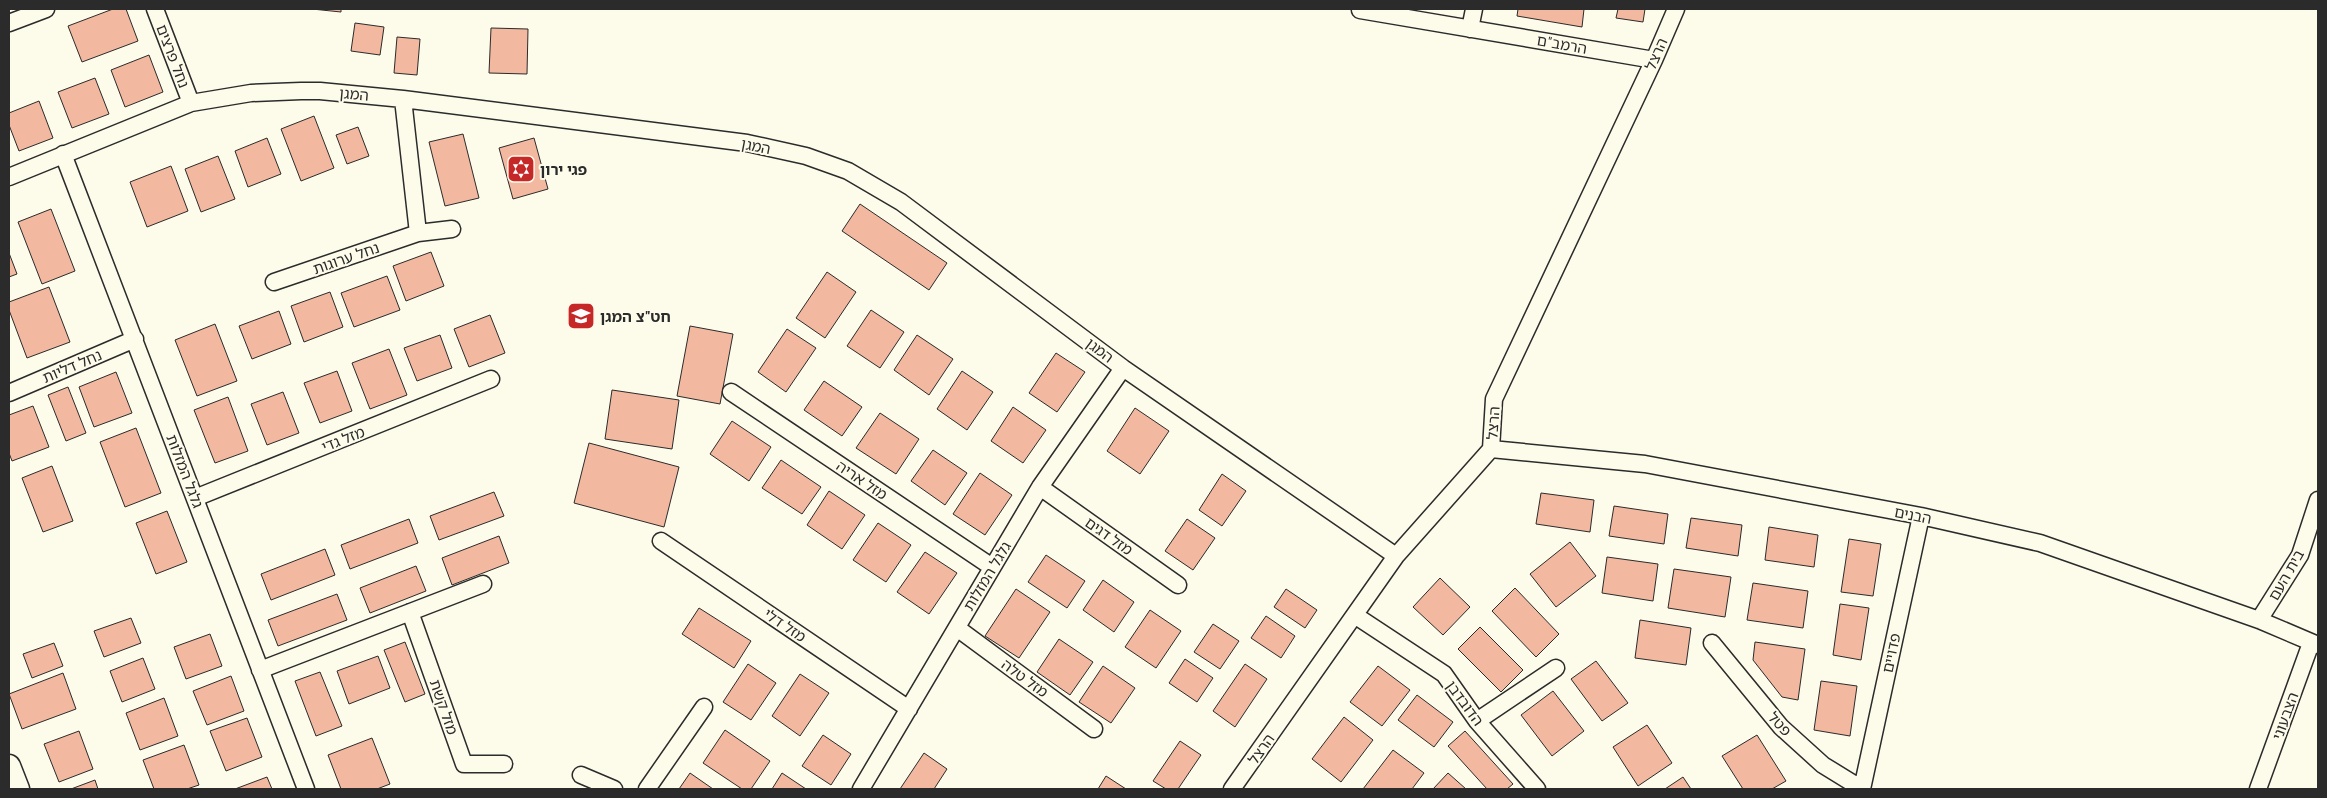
<svg xmlns="http://www.w3.org/2000/svg" width="2327" height="798" viewBox="0 0 2327 798" font-family="'PT Sans','Noto Sans Hebrew',sans-serif">
	<style>
		.building { fill: #f2b8a0; stroke: #2b2b2b }
		.lines { fill: none; stroke-linecap: round; stroke-linejoin: round }
		.street-casing { stroke: #2b2b2b; stroke-width: 19 }
		.secondary-casing { stroke: #2b2b2b; stroke-width: 25 }
		.street { stroke: #fdfbea; stroke-width: 16 }
		.secondary { stroke: #fdfbea; stroke-width: 22 }
		.labels { text-anchor: middle; dominant-baseline: central; stroke-width: 4; stroke-linejoin: round; paint-order: stroke }
		.street-label { font-size: 15px; fill: #2b2b2b; stroke: #fdfbea }
		.poi-label { font-size: 15px; font-weight: bold; fill: #2b2b2b; stroke: #fdfbea; text-anchor: start }
	</style>
	<rect width="100%" height="100%" fill="#fdfbea"/>
	<!-- building -->
	<path class="building" d="M113 9H126L138 41 82 62 68 26Z
		M312 9H341V12Z
		M1518 9H1584L1582 27 1517 16Z
		M1618 9H1645L1643 22 1616 18Z
		M355 23 384 27 380 55 351 51Z
		M491 28 528 29 527 74 489 73Z
		M397 37 420 39 417 75 394 73Z
		M149 55 163 92 125 107 111 70Z
		M95 78 109 114 72 128 58 92Z
		M39 101 53 138 19 151 9 125V113Z
		M314 116 334 168 301 181 281 129Z
		M358 127 369 156 347 164 336 135Z
		M463 134 479 198 445 206 429 142Z
		M267 138 281 174 248 187 235 151Z
		M534 138 548 189 513 199 499 148Z
		M218 156 235 199 201 212 185 169Z
		M171 166 188 211 147 227 130 182Z
		M860 204 947 263 929 290 842 231Z
		M51 209 75 271 42 284 18 222Z
		M431 252 444 286 406 301 393 266Z
		M9 253 17 274 9 277Z
		M827 272 856 292 825 338 796 318Z
		M387 276 400 310 354 327 341 293Z
		M49 287 70 342 27 358 9 310V302Z
		M330 292 343 327 304 342 291 306Z
		M871 310 904 332 880 368 847 346Z
		M279 311 291 344 252 359 239 326Z
		M490 315 505 353 469 367 454 329Z
		M215 324 237 381 197 396 175 340Z
		M690 326 733 334 720 404 677 396Z
		M787 329 816 348 786 392 758 372Z
		M440 335 452 368 417 381 404 348Z
		M917 335 953 359 929 395 894 370Z
		M389 349 407 395 370 409 352 363Z
		M1056 353 1085 372 1057 412 1029 393Z
		M337 371 352 411 320 423 304 383Z
		M962 371 993 392 967 430 937 409Z
		M116 372 132 413 94 427 79 387Z
		M824 381 862 407 842 436 804 410Z
		M68 387 86 433 66 441 48 395Z
		M612 390 679 400 672 449 605 439Z
		M283 392 299 433 267 445 251 404Z
		M228 397 248 451 215 463 194 410Z
		M33 406 49 447 12 461 9 453V415Z
		M1013 407 1046 430 1023 463 991 441Z
		M1135 408 1169 431 1140 474 1107 451Z
		M880 413 919 439 896 474 856 448Z
		M732 421 771 447 749 481 710 454Z
		M136 428 161 493 125 507 100 442Z
		M589 443 679 467 664 527 574 503Z
		M933 450 967 473 945 505 911 481Z
		M781 460 821 487 802 514 762 488Z
		M52 466 73 521 43 532 22 478Z
		M980 473 1012 495 985 535 953 514Z
		M1222 474 1246 491 1222 526 1199 510Z
		M829 491 865 515 842 549 807 525Z
		M494 492 504 516 439 540 430 516Z
		M1541 493 1594 500 1590 532 1536 524Z
		M1614 506 1668 514 1664 544 1609 536Z
		M167 511 187 562 156 574 136 523Z
		M1691 518 1742 525 1738 556 1686 548Z
		M409 519 418 543 350 569 341 545Z
		M1187 519 1215 538 1193 570 1165 551Z
		M878 523 911 545 886 582 853 560Z
		M1769 527 1818 535 1814 567 1765 560Z
		M499 536 509 563 452 585 442 558Z
		M1849 539 1881 544 1873 596 1841 592Z
		M1570 542 1596 576 1556 607 1530 574Z
		M325 549 335 575 271 600 261 574Z
		M925 552 957 573 929 614 897 592Z
		M1046 555 1085 581 1067 608 1028 582Z
		M1607 557 1658 564 1653 601 1602 593Z
		M416 566 426 591 370 613 360 588Z
		M1674 569 1731 577 1725 617 1668 608Z
		M1440 578 1470 607 1443 635 1413 607Z
		M1103 580 1134 602 1114 632 1083 610Z
		M1753 583 1808 591 1803 628 1747 620Z
		M1515 588 1559 634 1536 657 1492 611Z
		M1016 589 1050 612 1019 658 985 636Z
		M1286 589 1317 610 1305 628 1274 607Z
		M337 594 347 620 278 646 268 620Z
		M1840 604 1869 608 1861 660 1833 655Z
		M699 608 751 641 734 668 682 634Z
		M1150 610 1181 631 1156 668 1125 647Z
		M1266 616 1295 636 1281 658 1251 638Z
		M131 618 141 643 104 657 94 631Z
		M1640 620 1691 628 1686 665 1635 658Z
		M1213 624 1239 641 1220 669 1194 652Z
		M1480 627 1523 670 1501 692 1458 649Z
		M210 634 222 666 186 679 174 647Z
		M1059 639 1093 662 1070 695 1037 672Z
		M405 642 425 694 405 702 384 650Z
		M1755 642 1805 649 1798 700 1782 697 1753 660Z
		M54 643 63 666 32 678 23 654Z
		M378 656 390 688 349 704 337 671Z
		M143 658 155 689 122 702 110 671Z
		M1185 659 1213 678 1197 702 1169 683Z
		M1596 661 1628 703 1602 721 1571 679Z
		M748 664 776 683 751 720 723 702Z
		M1245 664 1267 679 1235 727 1213 711Z
		M1103 666 1135 688 1111 723 1079 702Z
		M1378 666 1410 690 1382 726 1350 702Z
		M320 672 342 726 316 736 295 681Z
		M63 673 76 709 22 729 9 694Z
		M800 674 829 693 800 736 772 716Z
		M231 676 244 711 207 725 193 691Z
		M1821 681 1857 686 1850 736 1814 730Z
		M1553 691 1584 731 1552 756 1521 715Z
		M1417 695 1453 722 1434 747 1398 720Z
		M164 698 178 736 140 750 126 713Z
		M1344 717 1373 740 1341 782 1312 759Z
		M247 718 262 757 226 771 210 731Z
		M1647 725 1672 763 1638 786 1613 747Z
		M725 730 770 761 751 789H742L703 763Z
		M79 731 93 769 59 782 44 744Z
		M1465 731 1513 784 1507 789H1487L1448 746Z
		M823 735 851 754 831 785 802 766Z
		M1757 735 1786 781 1772 789H1743L1722 756Z
		M372 738 390 784 377 789H341L328 755Z
		M1180 741 1201 755 1178 789H1166L1153 781Z
		M184 745 199 785 187 789H154L143 760Z
		M1393 750 1424 773 1412 789H1363Z
		M924 753 947 769 934 789H900Z
		M690 773 713 789H679Z
		M782 773 806 789H772Z
		M1448 773 1466 789H1433Z
		M1106 776 1126 789H1098Z
		M267 777 272 789H235Z
		M1683 777 1691 789H1665Z
		M95 780 98 789H71Z"/>
	<g class="lines">
		<defs>
			<path id="street" d="M155 9 191 103
				M1360 10 1654 60
				M9 23 46 9
				M1470 29 1474 9
				M63 154 306 789
				M9 177 191 103 251 93 301 91H320L403 99 747 143 806 156 848 171 901 202 1123 368 1396 556
				M418 233 452 229
				M274 282 418 233 403 99
				M731 392 992 567
				M9 393 135 339
				M1491 449 1645 464 1921 516 2040 543 2259 620 2318 645
				M1040 487 1178 585
				M195 498 491 379
				M661 541 909 709
				M410 612 464 764H504
				M1356 616 1444 674 1477 721 1537 789
				M2259 620 2300 555 2318 500
				M957 628 1094 729
				M1712 643 1781 727 1823 765 1862 789
				M260 670 483 584
				M1477 721 1556 668
				M581 775 614 789
				M647 789 704 707
				M861 789 1040 487 1123 368
				M1232 789 1396 556 1491 449 1494 399 1654 60 1676 9
				M1862 789 1921 516
				M2258 789 2311 643"/>
			<path id="secondary" d="M9 766 18 789"/>
		</defs>
		<!-- street casing -->
		<use href="#street" class="street-casing"/>
		<!-- secondary casing -->
		<use href="#secondary" class="secondary-casing"/>
		<!-- street -->
		<use href="#street" class="street"/>
		<!-- secondary -->
		<use href="#secondary" class="secondary"/>
	</g>
	<!-- icons -->
	<defs>
		<symbol id="synagogue-square" viewBox="-11 -11 22 22"><rect x="-9" y="-9" width="18" height="18" rx="4" fill="#c62828" stroke="#fdfbea"/><path d="M0-6.5L5.6 3.2H-5.6ZM0 6.5L5.6-3.2H-5.6Z" fill="#fff"/></symbol>
		<symbol id="school-square" viewBox="-11 -11 22 22"><rect x="-9" y="-9" width="18" height="18" rx="4" fill="#c62828" stroke="#fdfbea"/><path d="M0-5L7-2L0 1L-7-2ZM-4 1L0 2.5L4 1V4Q0 6-4 4Z" fill="#fff"/></symbol>
	</defs>
	<g fill-rule="evenodd">
		<use href="#synagogue-square" x="505" y="153" width="32" height="32"/>
		<use href="#school-square" x="565" y="300" width="32" height="32"/>
	</g>
	<g class="labels">
		<!-- street labels -->
		<g class="street-label">
			<text transform="translate(1562 44) rotate(10)">הרמב"ם</text>
			<text transform="translate(1656 54) rotate(-66)">הרצל</text>
			<text transform="translate(173 56) rotate(69)">נחל פרצים</text>
			<text transform="translate(354 94) rotate(5)">המגן</text>
			<text transform="translate(756 146) rotate(11)">המגן</text>
			<text transform="translate(346 258) rotate(-19)">נחל ערוגות</text>
			<text transform="translate(1100 350) rotate(37)">המגן</text>
			<text transform="translate(72 366) rotate(-23)">נחל דליות</text>
			<text transform="translate(1493 423) rotate(-86)">הרצל</text>
			<text transform="translate(343 439) rotate(-22)">מזל גדי</text>
			<text transform="translate(185 471) rotate(69)">גלגל המזלות</text>
			<text transform="translate(862 480) rotate(34)">מזל אריה</text>
			<text transform="translate(1913 515) rotate(11)">הבנים</text>
			<text transform="translate(1109 536) rotate(35)">מזל דגים</text>
			<text transform="translate(2286 575) rotate(-60)">בית העם</text>
			<text transform="translate(987 576) rotate(-59)">גלגל המזלות</text>
			<text transform="translate(785 625) rotate(34)">מזל דלי</text>
			<text transform="translate(1891 653) rotate(-78)">פדויים</text>
			<text transform="translate(1025 678) rotate(36)">מזל טלה</text>
			<text transform="translate(1465 703) rotate(54)">הדובדבן</text>
			<text transform="translate(444 707) rotate(71)">מזל קשת</text>
			<text transform="translate(2285 716) rotate(-70)">הצבעוני</text>
			<text transform="translate(1780 724) rotate(47)">פטל</text>
			<text transform="translate(1261 749) rotate(-55)">הרצל</text>
		</g>
		<!-- poi labels -->
		<g class="poi-label">
			<text x="540" y="169">פגי ירון</text>
			<text x="600" y="316">חט"צ המגן</text>
		</g>
	</g>
	<!-- border -->
	<rect width="2327" height="798" fill="none" stroke="#2b2b2b" stroke-width="20"/>
</svg>
